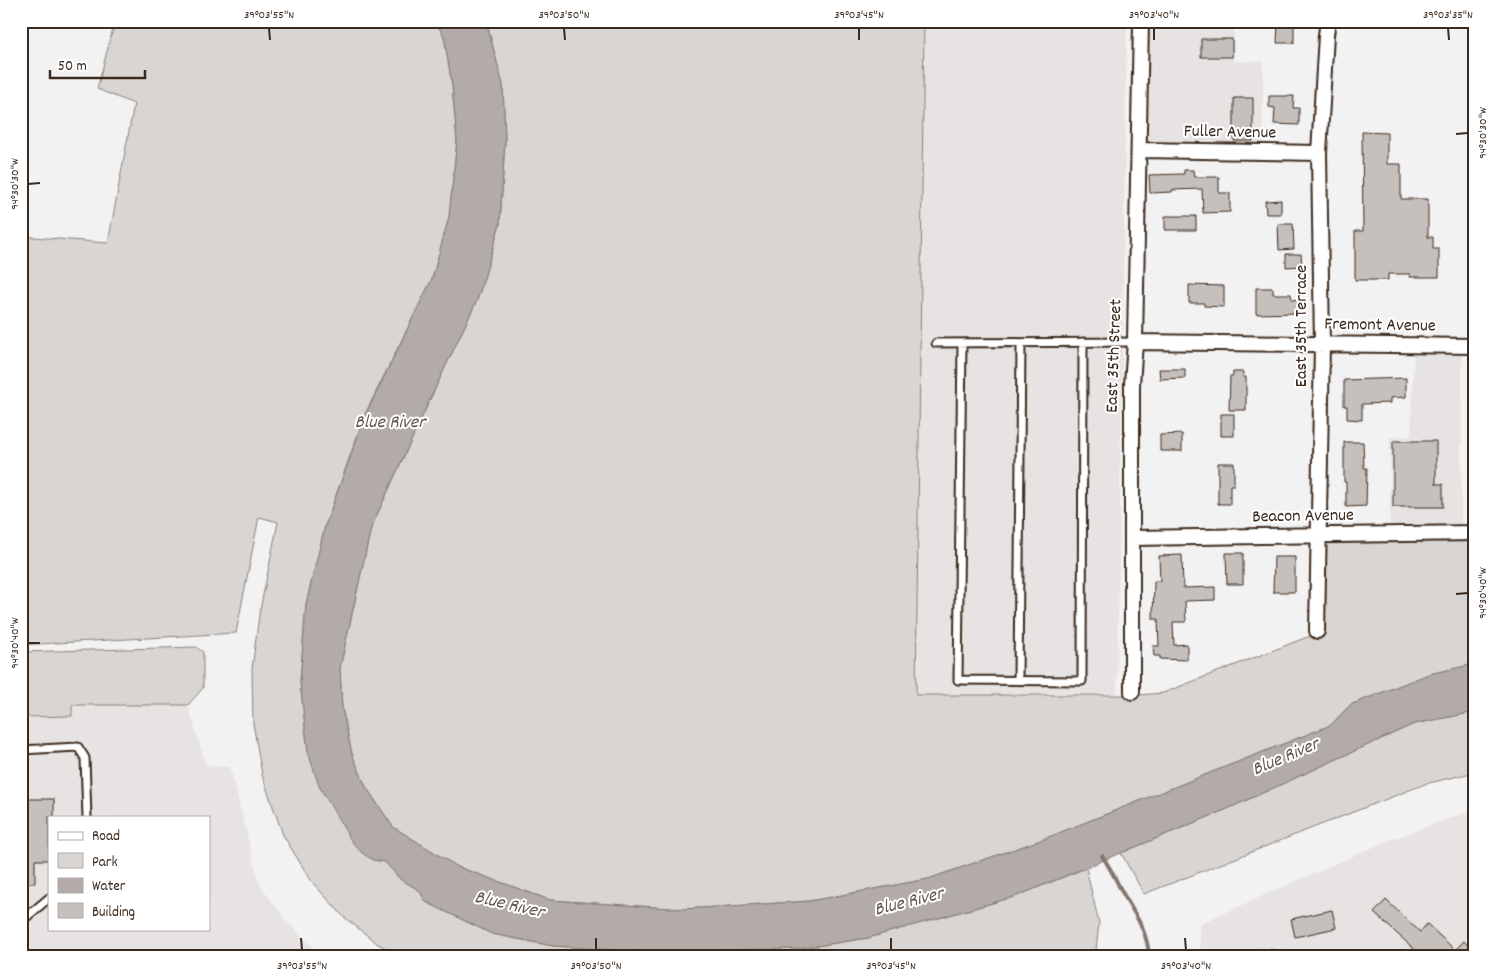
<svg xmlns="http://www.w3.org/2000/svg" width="1496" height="978" viewBox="0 0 1496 978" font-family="Dekko,sans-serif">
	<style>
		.built { fill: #e6e3e2; fill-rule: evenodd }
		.green { fill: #d8d5d2; stroke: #8a8078 }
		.water { fill: #b2aba7; stroke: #827770 }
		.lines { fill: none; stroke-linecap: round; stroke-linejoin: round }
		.stream { stroke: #827770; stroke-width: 4 }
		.building { fill: #c6c0bd; stroke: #3b2a1e }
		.lane-casing { stroke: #3b2a1e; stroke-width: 11 }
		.street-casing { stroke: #3b2a1e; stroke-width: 18 }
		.lane { stroke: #fff; stroke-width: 7 }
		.street { stroke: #fff; stroke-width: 14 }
		.ticks { fill: none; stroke: #3b2a1e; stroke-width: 2 }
		.labels { text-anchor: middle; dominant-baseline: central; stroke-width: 4; stroke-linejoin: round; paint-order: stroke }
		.street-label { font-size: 18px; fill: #3b2a1e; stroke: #fff }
		.water-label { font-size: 19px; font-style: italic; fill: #65574e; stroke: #fff }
		.neatline { fill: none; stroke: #3b2a1e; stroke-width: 2 }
		.ticks-label { font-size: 12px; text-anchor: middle; fill: #3b2a1e }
	</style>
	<rect width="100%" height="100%" fill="#f3f2f2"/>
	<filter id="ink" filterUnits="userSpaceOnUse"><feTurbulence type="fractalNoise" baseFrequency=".02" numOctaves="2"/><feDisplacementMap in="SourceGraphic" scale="10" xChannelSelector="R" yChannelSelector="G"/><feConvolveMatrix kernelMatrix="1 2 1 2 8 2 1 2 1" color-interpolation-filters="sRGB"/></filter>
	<g filter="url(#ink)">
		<!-- built -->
		<path class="built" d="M924 21H1127L1117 694 916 695Z
			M1148 21H1234V61H1263V145L1152 142 1147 139 1145 131Z
			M1414 352H1462L1461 526 1390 528V437L1411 436Z
			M72 705H188L206 765 230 767 259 883 286 921 316 950 326 957H21V717L72 716ZM49 817H209V929H49Z
			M1475 809V957H1201L1199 924 1387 841Z"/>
		<!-- green -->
		<path class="green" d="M115 21H435L444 36 452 85 457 140 449 217 432 279 365 414 325 526 306 604 300 682 308 752 373 860 385 862 400 879 419 890 426 902 492 934 553 946 634 951 797 949 868 938 1017 896 1086 868 1099 923 1096 950 1089 954 1088 957H403L378 944 344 917 312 882 283 835 262 775 253 723 252 669 259 615 278 522 259 517 236 633 21 645V236L108 243 134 104 97 89Z
			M486 21H924L916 695H1138L1163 693 1310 636 1324 635 1325 549 1328 541 1475 540V664L1429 674 1350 705 1331 725 1041 840 928 879 810 901 684 909 550 900 458 867 393 827 366 787 352 754 342 708 340 668 371 528 432 395 478 298 500 224 505 140 503 85Z
			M196 647 203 652V688L188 705H72V716L21 717V652Z
			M1475 712V772L1425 784 1144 894 1121 853 1225 810 1414 724Z"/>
		<!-- water -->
		<path class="water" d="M435 21H486L503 85 505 140 500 224 478 298 432 395 371 528 340 668 342 708 352 754 366 787 393 827 458 867 550 900 684 909 810 901 928 879 1041 840 1331 725 1350 705 1429 674 1475 664V712L1414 724 1225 810 1017 896 868 938 797 949 634 951 553 946 492 934 426 902 419 890 400 879 385 862 373 860 362 853 352 842 319 786 308 752 300 682 306 604 325 526 366 414 432 279 449 217 457 140 452 85 444 36Z"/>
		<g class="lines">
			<!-- stream -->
			<path class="stream" d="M1102 856C1110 867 1115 878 1121 890 1133 912 1148 930 1149 957"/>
		</g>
		<!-- building -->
		<path class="building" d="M1278 21H1294V43H1277Z
			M1201 39H1232V57H1201Z
			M1269 96H1294L1293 108H1299V125L1274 124 1275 108 1269 107Z
			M1234 98H1253V141H1234Z
			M1362 132 1387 133V164H1401V199H1428V237H1433V249H1439V277H1410V274H1388V280H1355V231H1363Z
			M1184 170H1193L1194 177H1219V193H1230V212L1203 213 1202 189 1172 190V192L1150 193 1149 175 1184 174Z
			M1281 200V214H1266L1265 201Z
			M1165 216H1196V230H1165Z
			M1278 224H1293L1294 249 1279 250Z
			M1286 254H1301L1302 266 1286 267Z
			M1189 285 1224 286V307L1204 306V303H1189Z
			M1256 288H1273V294H1291L1292 300 1300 299V313L1256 314Z
			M1159 369H1185V378L1160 379Z
			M1233 372H1243V377H1246V410H1229L1230 376H1233Z
			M1406 378V397L1390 398V403L1362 404V420L1347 419V406H1344V380Z
			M1221 414H1234V436H1221Z
			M1182 434V451H1160V435Z
			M1393 441H1436V484H1443V507H1393Z
			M1344 442H1363L1364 468H1367L1366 506 1346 507V482H1344Z
			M1218 463H1234V485H1230V504H1218Z
			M1226 553H1243V584H1227Z
			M1182 555 1183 588 1215 587V600L1185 601 1186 622H1173L1174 645 1187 644V660L1160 659V656H1154L1153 646H1159L1158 619H1153L1154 581H1160L1159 556Z
			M1274 557H1295V592H1273Z
			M21 799H54V817H49V860H35V883L21 884Z
			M1386 900 1420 932 1427 924 1455 950 1464 941 1474 951 1467 957H1423L1374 913Z
			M1332 910 1336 928 1295 937 1291 919Z"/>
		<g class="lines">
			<defs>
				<path id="lane" d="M936 343 1135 342
					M962 343 958 680 1082 681 1083 342
					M1018 680 1021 343
					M21 750 78 747 85 758 87 817
					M21 931 23 920 49 898
					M1257 957 1259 954 1298 957"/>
				<path id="street" d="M1139 150 1319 153
					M1135 342 1475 346
					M1132 538 1475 533
					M1317 631 1322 344 1319 153 1326 35 1328 21
					M1132 692V384L1135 342 1141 21"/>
			</defs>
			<!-- lane casing -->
			<use href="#lane" class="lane-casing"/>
			<!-- street casing -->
			<use href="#street" class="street-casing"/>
			<!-- lane -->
			<use href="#lane" class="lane"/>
			<!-- street -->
			<use href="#street" class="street"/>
		</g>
	</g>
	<!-- ticks -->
	<path class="ticks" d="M269 28 270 40M564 28 565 40M859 28V40M1154 28V40M1448 28 1449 40M1456 134 1468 133M28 184 40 183M1456 594 1468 593M28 643H40M301 938 302 950M596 938V950M891 938V950M1185 938 1186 950"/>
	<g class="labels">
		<!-- street labels -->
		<g class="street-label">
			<text transform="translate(1230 133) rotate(1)">Fuller Avenue</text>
			<text transform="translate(1302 326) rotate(-90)">East 35th Terrace</text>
			<text transform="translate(1380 326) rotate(1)">Fremont Avenue</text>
			<text transform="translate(1115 356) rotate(-88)">East 35th Street</text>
			<text transform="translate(1303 517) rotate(-1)">Beacon Avenue</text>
		</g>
		<!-- water labels -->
		<g class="water-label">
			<text x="390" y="423">Blue River</text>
			<text transform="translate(1286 758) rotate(-23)">Blue River</text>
			<text transform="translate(909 903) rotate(-14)">Blue River</text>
			<text transform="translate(509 906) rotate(13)">Blue River</text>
		</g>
	</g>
	<!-- margin -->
	<rect width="1496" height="978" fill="none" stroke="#fff" stroke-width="55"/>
	<!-- legend -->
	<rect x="48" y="816" width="162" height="115" fill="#ffffff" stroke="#b1aaa5"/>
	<rect x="58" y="832" width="25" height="8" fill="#ffffff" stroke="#b1aaa5"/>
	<text x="92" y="840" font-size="15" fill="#3b2a1e">Road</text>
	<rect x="58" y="853" width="25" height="15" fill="#d8d5d2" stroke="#b1aaa5"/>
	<text x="92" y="866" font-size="15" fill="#3b2a1e">Park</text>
	<rect x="58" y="878" width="25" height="15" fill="#b2aba7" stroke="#b1aaa5"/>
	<text x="92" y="890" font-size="15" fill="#3b2a1e">Water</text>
	<rect x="58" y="903" width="25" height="15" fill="#c6c0bd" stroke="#b1aaa5"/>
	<text x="92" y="916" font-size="15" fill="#3b2a1e">Building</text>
	<!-- scale -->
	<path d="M50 70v8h95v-8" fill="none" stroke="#3b2a1e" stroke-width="2.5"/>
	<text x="58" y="70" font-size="15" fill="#3b2a1e" stroke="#ffffff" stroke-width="4" paint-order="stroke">50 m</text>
	<rect x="28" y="28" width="1440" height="922" class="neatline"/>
	<g class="ticks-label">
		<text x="269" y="18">39°03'55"N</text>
		<text x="564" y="18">39°03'50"N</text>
		<text x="859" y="18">39°03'45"N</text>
		<text x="1154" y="18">39°03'40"N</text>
		<text x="1448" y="18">39°03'35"N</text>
		<text transform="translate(1482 133) rotate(-90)" y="4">94°30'30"W</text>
		<text transform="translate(14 184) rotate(-90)" y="4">94°30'30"W</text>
		<text transform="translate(1482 593) rotate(-90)" y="4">94°30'40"W</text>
		<text transform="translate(14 643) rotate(-90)" y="4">94°30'40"W</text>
		<text x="302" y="969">39°03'55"N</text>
		<text x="596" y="969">39°03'50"N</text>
		<text x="891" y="969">39°03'45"N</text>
		<text x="1186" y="969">39°03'40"N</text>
	</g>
</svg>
